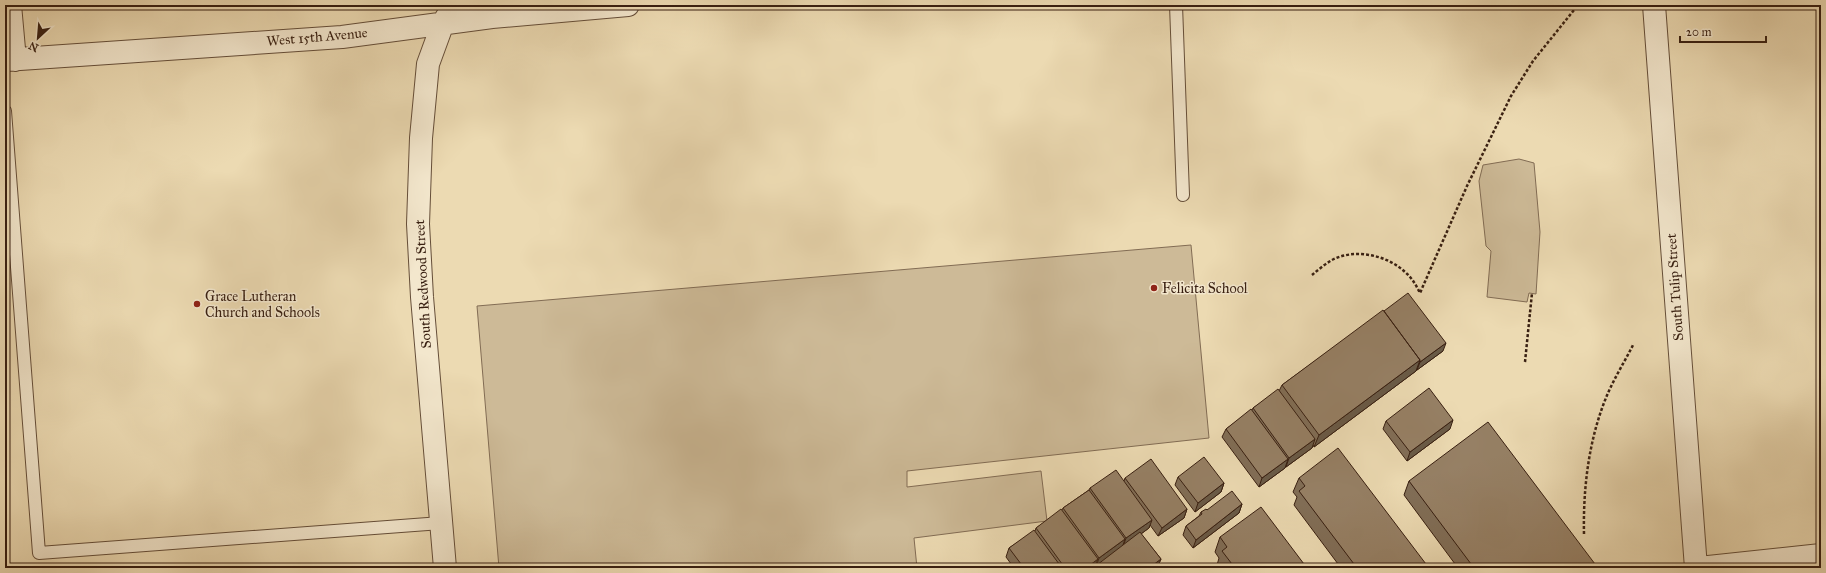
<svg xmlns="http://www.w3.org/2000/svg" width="1826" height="573" viewBox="0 0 1826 573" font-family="'IM FELL Great Primer',serif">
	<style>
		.green { fill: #cdba97; stroke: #826c54 }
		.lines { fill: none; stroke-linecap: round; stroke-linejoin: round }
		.service-casing { stroke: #654e39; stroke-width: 14 }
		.minor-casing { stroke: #654e39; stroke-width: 24 }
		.path { stroke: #381f11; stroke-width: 2.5; stroke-dasharray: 3 2; stroke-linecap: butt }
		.service { stroke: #f3e7cd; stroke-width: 12 }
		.minor { stroke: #f3e7cd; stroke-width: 22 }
		.wall { fill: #816e57; stroke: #381f11 }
		.shaded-wall { fill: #695a47; stroke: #381f11 }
		.building { fill: #968065; stroke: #381f11 }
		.poi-dot { fill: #8f2418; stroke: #f3e7cd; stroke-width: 1.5 }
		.labels { text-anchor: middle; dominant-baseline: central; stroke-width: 3; stroke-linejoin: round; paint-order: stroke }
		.street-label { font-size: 14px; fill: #381f11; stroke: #f3e7cd }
		.poi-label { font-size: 14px; fill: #381f11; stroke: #f3e7cd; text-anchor: start }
	</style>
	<rect width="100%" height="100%" fill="#ecdab2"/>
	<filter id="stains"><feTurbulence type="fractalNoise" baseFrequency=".005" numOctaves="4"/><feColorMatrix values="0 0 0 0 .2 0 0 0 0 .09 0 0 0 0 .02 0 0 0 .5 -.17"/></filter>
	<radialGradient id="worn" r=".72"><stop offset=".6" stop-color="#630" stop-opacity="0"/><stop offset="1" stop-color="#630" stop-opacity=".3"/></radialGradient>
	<!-- green -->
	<path class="green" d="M1519 159 1534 163 1540 232 1536 294 1529 293 1527 302 1487 297 1491 251 1486 246 1479 181 1483 165Z
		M1191 245 1209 438 907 471V487L1041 471 1047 521 914 538 917 568H499L477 306Z"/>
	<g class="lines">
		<defs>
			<path id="service" d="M1176 5 1183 195
				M5 111 39 553 441 523"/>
			<path id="minor" d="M10 5 15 60
				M1654 5 1696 568
				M5 60 342 37 492 17 628 5
				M445 568 422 297 418 224 421 138 428 64 443 23 454 5
				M1699 568 1821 555"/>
		</defs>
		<!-- service casing -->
		<use href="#service" class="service-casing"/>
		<!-- minor casing -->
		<use href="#minor" class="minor-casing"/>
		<!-- path -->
		<path class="path" d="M1312 275C1318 270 1325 264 1332 260 1355 248 1387 255 1405 272 1412 278 1416 285 1420 293L1467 186 1511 96 1533 61 1578 5
			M1525 362 1532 293
			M1584 534C1583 487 1589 437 1608 393 1615 377 1625 361 1633 345"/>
		<!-- service -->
		<use href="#service" class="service"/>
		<!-- minor -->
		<use href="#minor" class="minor"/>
	</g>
	<!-- wall -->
	<path class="wall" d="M1384 311 1443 351 1417 370 1416 371 1314 447 1313 445 1312 448 1286 467V466L1285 468 1259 487 1222 437 1226 429 1252 410 1253 408 1279 391 1282 385Z
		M1386 421 1450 429 1407 461 1383 429Z
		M1178 477 1224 483 1221 492 1195 512 1175 485Z
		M1125 478 1187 509 1184 518 1158 536 1150 525 1149 528 1141 534 1161 559 1157 568H1014L1006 557 1009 548 1035 531 1036 528 1062 510 1063 508 1089 490 1090 488 1124 481Z
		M1299 478 1429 568H1341L1294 505 1297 497 1293 492Z
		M1409 481 1598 568H1458L1404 495Z
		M1242 504 1239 513 1193 548 1183 535 1186 526 1199 516 1201 512 1207 510Z
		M1220 537 1307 568H1219L1217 565 1219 558 1215 552Z"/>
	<!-- shaded-wall -->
	<path class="shaded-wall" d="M1446 343 1443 351 1417 370 1420 362Z
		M1420 360 1416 371 1314 447 1319 435Z
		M1453 420 1450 429 1407 461 1410 452Z
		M1315 439 1312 448 1286 467 1289 458Z
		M1288 459 1285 468 1259 487 1262 478Z
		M1224 483 1221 492 1195 512 1198 503Z
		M1242 504 1239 513 1193 548 1196 540Z
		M1187 509 1184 518 1158 536 1162 528Z
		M1152 520 1149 528 1123 547 1126 538Z
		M1125 539 1122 548 1096 567 1099 558Z
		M1098 559 1094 568H1086Z
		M1161 559 1157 568H1149Z"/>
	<!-- building -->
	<path class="building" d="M1408 293 1446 343 1420 362V360L1384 311Z
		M1383 310 1420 360 1319 435 1282 385Z
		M1429 388 1453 420 1410 452 1386 421Z
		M1278 389 1315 439 1289 458 1253 408Z
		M1251 409 1288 459 1262 478 1226 429Z
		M1488 422 1598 568H1474L1409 481Z
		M1338 448 1429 568H1357L1299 491 1305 486 1299 478Z
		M1204 457 1224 483 1198 503 1178 477Z
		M1151 459 1187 509 1162 528 1125 478Z
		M1116 470 1152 520 1126 538 1090 488Z
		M1089 490 1125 539 1099 558 1063 508Z
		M1232 491 1242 504 1196 540 1186 526 1202 514 1201 512 1206 509 1207 510Z
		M1261 507 1307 568H1235L1222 551 1227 547 1220 537Z
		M1061 509 1098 559 1086 568H1065L1036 528Z
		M1034 530 1062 568H1024L1009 548Z
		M1140 532 1161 559 1149 568H1093Z"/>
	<!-- markers -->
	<g class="poi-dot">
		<circle cx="1154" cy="288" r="4"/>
		<circle cx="197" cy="304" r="4"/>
	</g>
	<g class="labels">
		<!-- street labels -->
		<g class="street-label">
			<text transform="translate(317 37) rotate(-5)">West 15th Avenue</text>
			<text transform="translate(423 284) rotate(-93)">South Redwood Street</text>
			<text transform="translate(1675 287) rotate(-94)">South Tulip Street</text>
		</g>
		<!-- poi labels -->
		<g class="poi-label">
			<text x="1162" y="288">Felicita School</text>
			<text x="205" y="296">Grace Lutheran<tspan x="205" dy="16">Church and Schools</tspan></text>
		</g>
	</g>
	<!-- margin -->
	<rect width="1826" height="573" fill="none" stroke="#ecdab2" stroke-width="20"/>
	<rect x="6" y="6" width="1814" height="561" fill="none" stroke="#381f11" stroke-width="2"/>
	<rect x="10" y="10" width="1806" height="553" fill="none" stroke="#381f11"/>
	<!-- north arrow -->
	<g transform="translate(38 38) rotate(206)" stroke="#f3e7cd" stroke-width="3" paint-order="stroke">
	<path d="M0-3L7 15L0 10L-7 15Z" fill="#381f11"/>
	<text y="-6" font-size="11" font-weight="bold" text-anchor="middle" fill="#381f11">N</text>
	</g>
	<!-- scale -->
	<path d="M1680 36v6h86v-6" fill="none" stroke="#381f11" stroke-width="2"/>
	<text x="1686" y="36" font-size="12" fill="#381f11" stroke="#f3e7cd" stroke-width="3" paint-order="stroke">20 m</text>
	<rect width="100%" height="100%" filter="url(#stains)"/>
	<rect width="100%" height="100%" fill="url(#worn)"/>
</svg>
